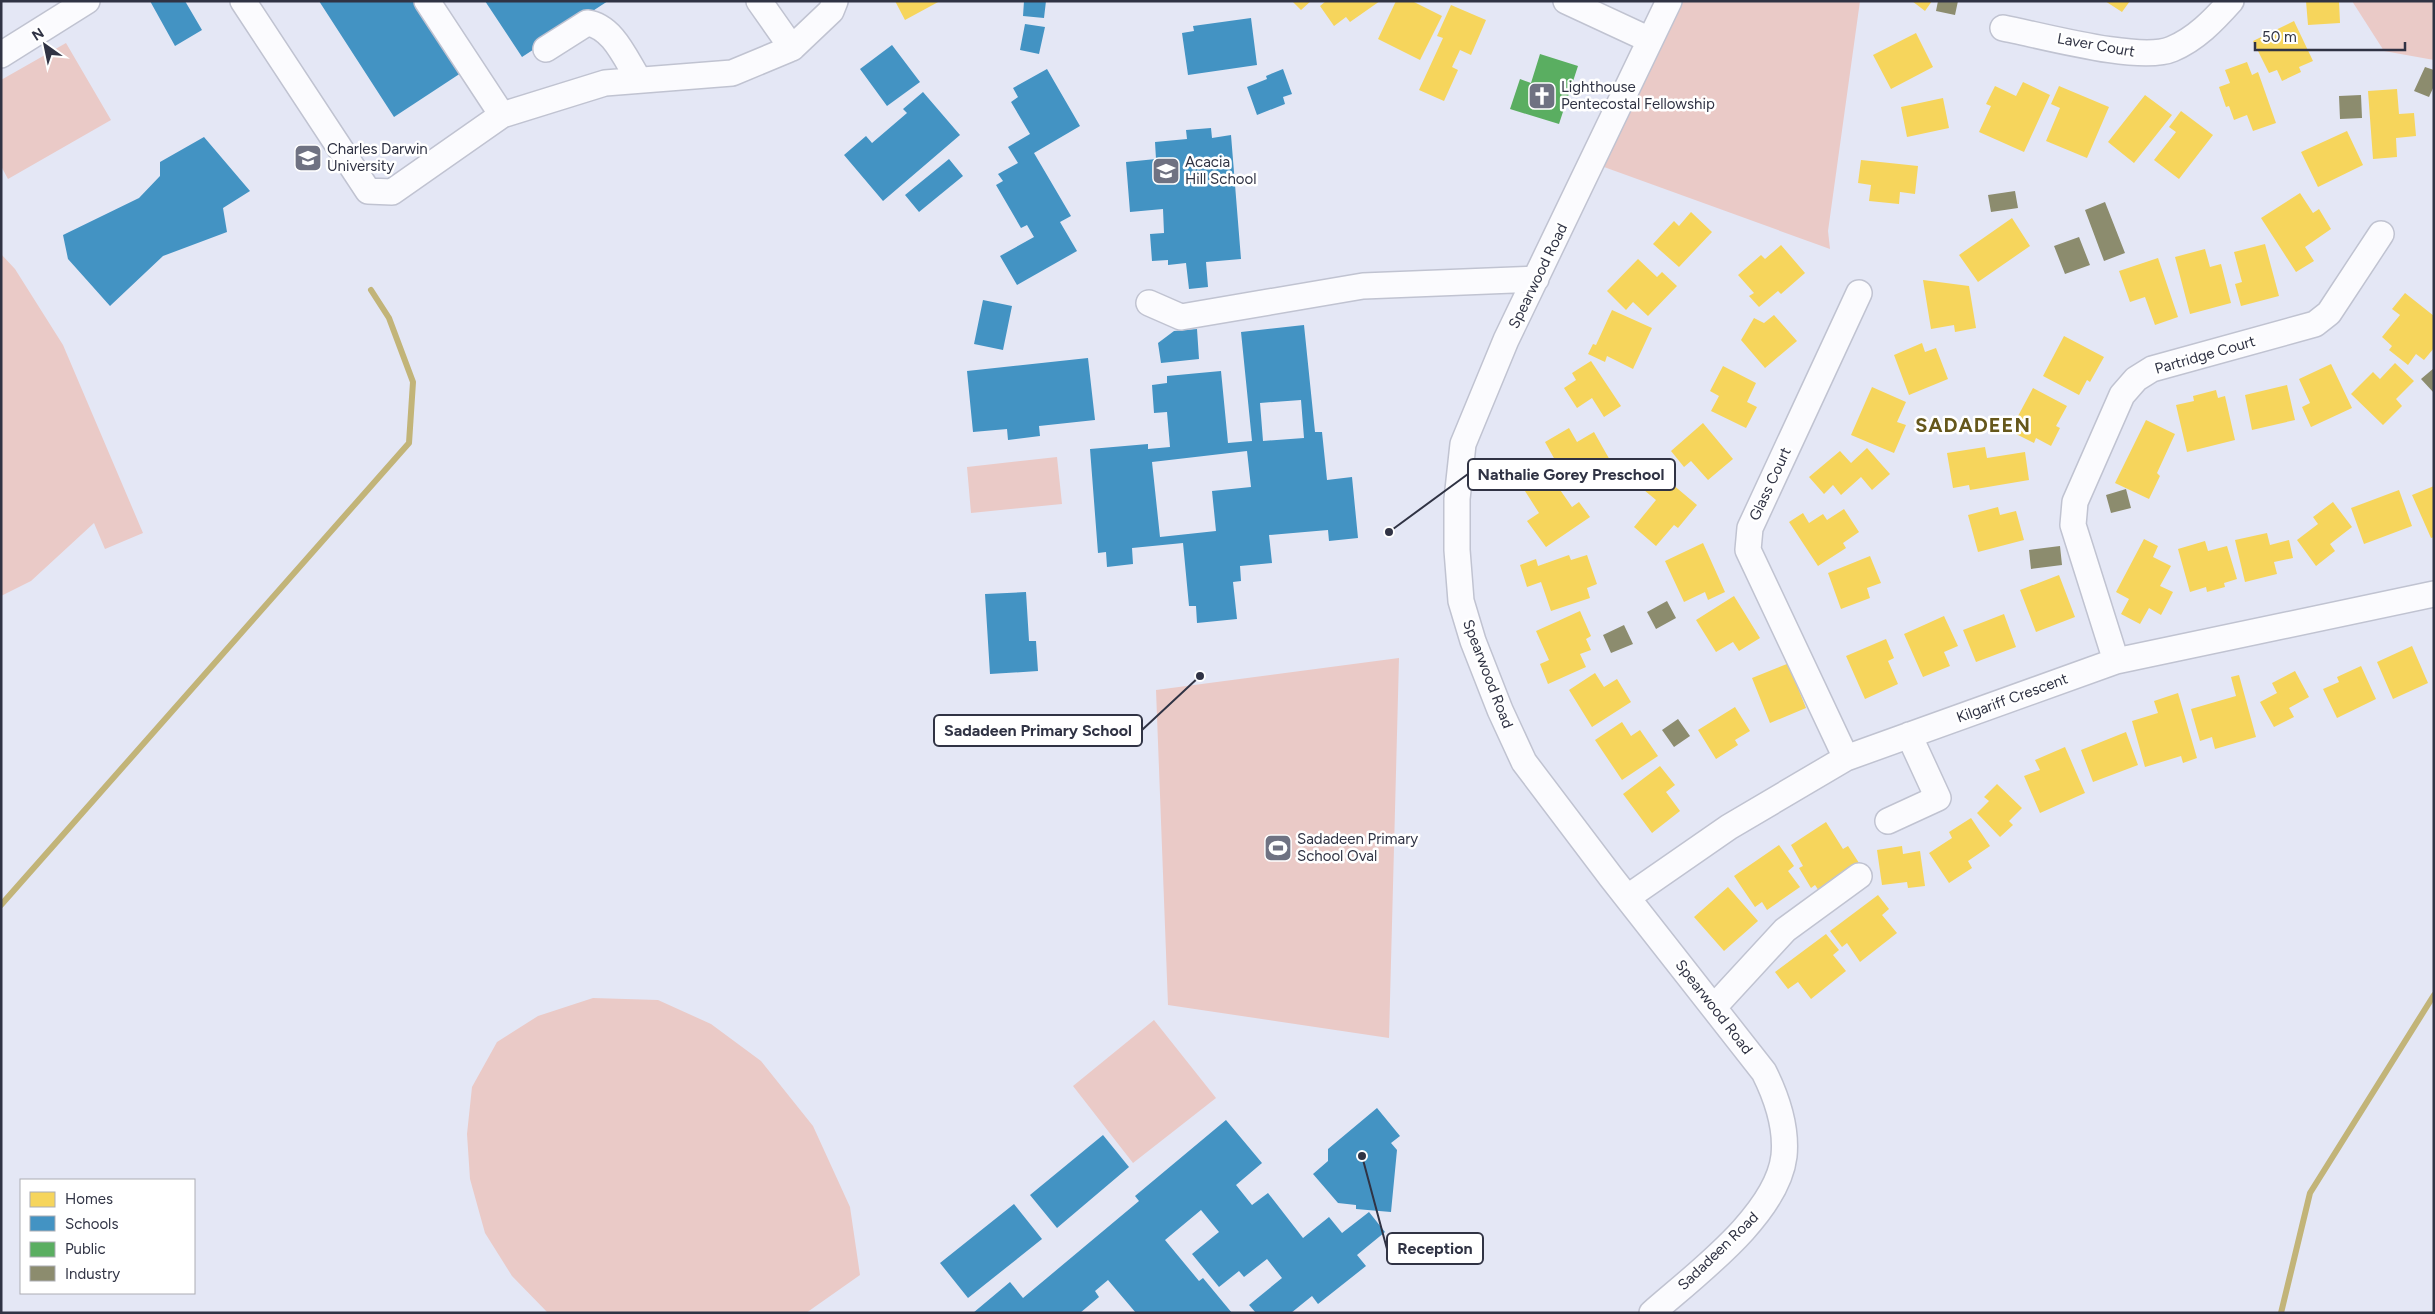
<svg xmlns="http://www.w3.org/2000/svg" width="2435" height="1314" viewBox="0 0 2435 1314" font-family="Figtree,sans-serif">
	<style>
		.park { fill: #eacac7 }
		.homes { fill: #f6d55c }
		.schools { fill: #4393c3; fill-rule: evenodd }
		.public { fill: #5aae61 }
		.industry { fill: #8c8c6e }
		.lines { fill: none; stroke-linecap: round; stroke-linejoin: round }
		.stream { stroke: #c2b478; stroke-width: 6 }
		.minor-casing { stroke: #c0c3d1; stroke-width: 28 }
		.minor { stroke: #fbfbfe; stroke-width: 25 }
		.labels { text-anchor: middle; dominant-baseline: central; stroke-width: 5; stroke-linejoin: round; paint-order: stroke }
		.street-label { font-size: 15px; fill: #303344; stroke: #fff }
		.poi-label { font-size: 15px; fill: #303344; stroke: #fff; text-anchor: start }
		.district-label { font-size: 20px; font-weight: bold; letter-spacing: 1px; fill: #65571b; stroke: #fff }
		.leader { fill: none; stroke: #303344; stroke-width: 2 }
		.callout-dot { fill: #303344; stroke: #fff; stroke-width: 2 }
		.callout { fill: #fff; stroke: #303344; stroke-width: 2 }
		.callout-label { font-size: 16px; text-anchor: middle; font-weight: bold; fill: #303344 }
	</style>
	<rect width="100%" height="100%" fill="#e4e7f5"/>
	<!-- park -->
	<path class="park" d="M1669 1H1860L1828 231 1830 249 1593 163Z
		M2352 1H2434V60L2384 51Z
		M66 43 111 120 8 179 1 166V80Z
		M1 254 15 269 63 345 143 533 105 549 94 523 31 581 1 596Z
		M1057 457 1062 504 971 513 967 467Z
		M1399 658 1389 1038 1168 1005 1156 690Z
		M593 998 658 1000 711 1024 761 1061 813 1126 850 1207 860 1275 806 1313H548L512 1276 485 1233 470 1179 467 1134 472 1087 497 1042 538 1016Z
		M1154 1020 1216 1098 1133 1163 1073 1086Z"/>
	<!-- homes -->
	<path class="homes" d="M895 1H940L905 20Z
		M1292 1H1311L1301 10Z
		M1326 1H1380L1350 22 1346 17 1334 26 1320 6Z
		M1396 1H1412L1442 16 1420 60 1378 39Z
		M1912 1H1932L1925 11Z
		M2105 1H2130L2122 12Z
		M2306 1H2339L2340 23 2308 25Z
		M1451 5 1486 20 1471 55 1460 50 1452 67 1458 70 1444 101 1419 90 1443 38 1437 36Z
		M2294 21 2313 61 2299 67 2301 72 2282 81 2277 70 2269 73 2253 41Z
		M1916 33 1933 67 1891 89 1873 55Z
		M2247 62 2252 75 2258 72 2276 123 2253 131 2247 115 2234 120 2229 106 2226 107 2219 87 2230 83 2225 70Z
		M2023 82 2050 95 2024 152 1979 132 1991 106 1986 104 1995 86 2016 96Z
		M2059 86 2109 107 2087 158 2046 141 2060 108 2051 104Z
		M2397 89 2399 114 2414 113 2416 136 2396 138 2397 157 2373 159 2368 91Z
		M2145 95 2172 115 2134 163 2108 142Z
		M1943 98 1949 128 1907 137 1901 107Z
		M2181 111 2213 135 2179 179 2154 160 2176 132 2169 127Z
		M2347 131 2363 165 2318 187 2301 152Z
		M1861 160 1918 166 1915 194 1900 192 1899 204 1869 201 1871 185 1858 183Z
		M2300 193 2313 213 2319 209 2331 229 2305 247 2314 261 2296 272 2261 218Z
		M1691 212 1712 232 1679 267 1653 244 1674 221 1679 226Z
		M2012 218 2030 246 1978 282 1959 255Z
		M2265 244 2279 296 2241 306 2235 284 2242 282 2234 252Z
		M1781 245 1805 273 1781 294 1778 291 1759 307 1749 296 1754 293 1738 275 1761 255 1765 259Z
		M2205 249 2210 267 2221 264 2231 303 2190 314 2175 257Z
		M2158 258 2178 317 2155 325 2145 297 2130 302 2119 271Z
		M1638 259 1657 277 1662 272 1677 286 1648 316 1633 302 1626 310 1607 291Z
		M1923 280 1969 286 1976 328 1955 332 1954 325 1931 329Z
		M2405 293 2434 316V348L2424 360 2416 354 2408 365 2389 350 2392 346 2382 337 2400 315 2392 309Z
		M1612 310 1652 328 1633 369 1607 356 1605 362 1588 354 1593 344 1596 345Z
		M1774 315 1797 341 1765 368 1741 340 1754 318 1764 323Z
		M2064 336 2104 357 2090 382 2087 380 2079 395 2043 376Z
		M1922 343 1925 352 1936 348 1948 379 1909 395 1894 355Z
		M1591 361 1621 406 1604 417 1592 398 1577 408 1564 388 1576 380 1572 373Z
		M2395 363 2414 381 2396 399 2402 406 2383 425 2351 394 2373 372 2380 379Z
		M2331 364 2352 408 2311 427 2302 407 2310 403 2299 379Z
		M1723 366 1756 383 1747 402 1757 407 1746 428 1711 411 1719 396 1710 391Z
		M2287 385 2295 420 2252 430 2245 395Z
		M1872 387 1906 402 1897 422 1906 425 1894 453 1851 435Z
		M2033 388 2067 406 2056 426 2060 428 2051 446 2036 438 2034 443 2010 431Z
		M2216 390 2218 398 2225 396 2235 440 2187 452 2176 405 2194 401 2193 396Z
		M2146 420 2175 434 2157 473 2160 476 2149 499 2115 483Z
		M1703 423 1733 459 1708 480 1691 461 1684 467 1671 451Z
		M1569 428 1577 442 1594 432 1611 462 1575 482 1570 475 1565 478 1545 442Z
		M1985 447 1987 458 2025 452 2029 480 1970 490 1969 485 1953 488 1947 453Z
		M1867 448 1890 474 1872 490 1861 477 1841 495 1833 485 1824 494 1809 477 1840 451 1851 463Z
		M1653 468 1697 505 1678 528 1674 525 1656 546 1634 527 1656 500 1638 485Z
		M1549 474 1572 507 1579 502 1590 517 1546 547 1527 521 1539 513 1525 491Z
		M2434 486V537L2431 538 2412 495Z
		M2399 490 2412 526 2364 544 2351 508Z
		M2333 502 2352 527 2330 544 2335 551 2316 566 2297 540 2318 524 2313 517Z
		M1998 507 2000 515 2016 511 2024 540 1978 552 1968 515Z
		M1844 509 1859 532 1843 543 1846 548 1818 566 1789 522 1803 513 1809 523 1823 514 1827 520Z
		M2267 533 2270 545 2289 540 2293 558 2274 562 2277 574 2245 582 2235 540Z
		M2144 539 2158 546 2153 557 2171 566 2160 586 2173 592 2161 615 2149 608 2140 624 2121 614 2129 599 2116 592Z
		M2205 541 2208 551 2227 546 2237 579 2224 583 2225 587 2207 592 2206 587 2190 592 2178 549Z
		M1703 543 1725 592 1708 600 1705 592 1684 602 1665 561Z
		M1569 555 1571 560 1587 555 1597 584 1587 588 1590 598 1551 611 1541 582 1527 587 1520 565 1536 559 1538 566Z
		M1870 556 1881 583 1867 588 1870 598 1841 609 1828 573Z
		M2059 575 2075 617 2036 632 2020 590Z
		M1734 596 1760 638 1739 651 1733 642 1716 652 1696 620Z
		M1580 611 1591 636 1586 639 1591 650 1580 654 1586 667 1548 684 1540 664 1549 660 1536 631Z
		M2004 614 2016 647 1976 662 1963 630Z
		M1944 616 1958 646 1944 652 1950 666 1923 677 1904 634Z
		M1886 639 1894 658 1888 661 1898 684 1865 699 1846 656Z
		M2412 646 2428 683 2393 699 2377 662Z
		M1792 662 1802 687 1798 688 1806 708 1770 723 1752 678Z
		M2361 666 2376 699 2337 718 2323 689 2339 682 2337 677Z
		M2295 671 2309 697 2289 708 2294 717 2274 727 2260 702 2277 693 2272 683Z
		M1595 673 1604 687 1617 679 1631 702 1592 727 1569 690Z
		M2239 675 2256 737 2215 749 2212 737 2200 741 2191 709 2236 696 2231 677Z
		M2178 693 2197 758 2183 763 2181 756 2145 767 2132 721 2158 713 2154 701Z
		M1735 707 1750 731 1735 740 1738 745 1716 759 1698 730Z
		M1622 722 1631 736 1640 730 1658 756 1622 780 1595 740Z
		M2126 732 2138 765 2093 782 2081 750Z
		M2065 747 2085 793 2040 813 2024 776 2040 770 2035 760Z
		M1660 766 1675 785 1666 792 1680 811 1652 833 1623 794Z
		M1997 784 2022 808 2009 821 2013 825 2000 837 1977 813 1989 801 1984 797Z
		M1971 818 1990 846 1968 861 1972 868 1949 883 1929 853 1952 838 1949 832Z
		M1826 822 1843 849 1848 846 1861 866 1819 891 1815 885 1811 888 1799 868 1803 866 1791 845Z
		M1779 845 1794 866 1788 871 1800 887 1767 910 1762 902 1755 907 1734 876Z
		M1902 846 1903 854 1920 851 1925 886 1908 888 1907 882 1882 885 1877 850Z
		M1728 887 1758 921 1724 951 1694 917Z
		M1878 895 1889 909 1882 915 1897 933 1860 962 1847 943 1842 947 1830 931Z
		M1826 934 1839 950 1833 955 1846 971 1811 999 1798 982 1788 989 1775 972Z"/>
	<!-- schools -->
	<path class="schools" d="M150 1H185L202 30 175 46Z
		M319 1H418L464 71 394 117Z
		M485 1H608L522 57Z
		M1024 1H1046L1044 18 1023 16Z
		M1251 18 1257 65 1188 75 1182 33 1194 31 1193 26Z
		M1025 24 1045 27 1039 54 1020 50Z
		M892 45 920 82 887 106 860 69Z
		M1047 69 1080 126 1034 153 1071 216 1060 222 1077 251 1017 285 1000 256 1034 237 1027 225 1021 228 996 185 1003 181 998 174 1018 163 1008 147 1030 134 1011 102 1018 97 1013 88Z
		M1283 69 1292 94 1283 97 1285 104 1257 115 1247 87 1267 79 1266 76Z
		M923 92 960 135 883 201 844 155 866 136 872 143 907 113 903 109Z
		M1211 128 1212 138 1231 135 1241 259 1206 262 1208 287 1189 289 1186 263 1168 265V260L1152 261 1150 234 1164 233 1163 209 1130 212 1126 162 1156 159 1155 142 1187 139 1186 130Z
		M204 137 250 191 223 208 227 232 163 256 110 306 68 259 63 235 139 198 160 176V162Z
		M949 159 963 176 919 212 905 195Z
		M983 300 1012 306 1003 350 974 344Z
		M1304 325 1315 432H1322L1327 480 1352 477 1358 538 1329 541 1328 530 1269 535 1272 563 1240 566 1241 581 1233 582 1237 619 1197 623 1196 606H1189L1183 543 1132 548 1133 564 1107 567 1106 552 1098 553 1090 449 1148 444V449L1170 447 1167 412 1154 413 1152 385 1167 383V376L1221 371 1228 443 1252 441 1241 332ZM1301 400 1304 438 1263 441 1260 403ZM1247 451 1251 487 1212 491 1216 531 1160 537 1152 462Z
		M1197 329 1199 359 1161 363 1158 343 1174 331Z
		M1088 358 1095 420 1039 426 1040 436 1008 440 1007 429 973 432 967 371Z
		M1026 592 1029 641H1036L1038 671 990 674 985 594Z
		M1377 1108 1400 1136 1391 1143 1397 1150 1391 1212 1356 1209V1205L1338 1203 1313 1174 1328 1161V1149Z
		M1226 1120 1262 1163 1236 1185 1252 1205 1268 1193 1303 1238 1329 1217 1342 1233 1369 1212 1385 1232 1357 1255 1366 1266 1318 1304 1312 1296 1291 1313H1256L1249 1305 1282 1278 1267 1259 1244 1277 1239 1271 1219 1287 1192 1254 1219 1232 1201 1210 1165 1240 1199 1281 1203 1278 1232 1313H1136L1108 1280 1095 1291 1099 1297 1080 1313H973L1010 1282 1023 1298 1139 1201 1135 1196Z
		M1103 1135 1129 1167 1057 1228 1030 1195Z
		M1014 1204 1042 1239 968 1298 940 1263Z"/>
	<!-- public -->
	<path class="public" d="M1540 54 1578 66 1559 124 1510 109 1520 79 1531 83Z"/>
	<!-- industry -->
	<path class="industry" d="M1938 1H1958L1955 15 1936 11Z
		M2425 67 2434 70V86L2429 97 2414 91Z
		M2361 95 2362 118 2340 119 2339 96Z
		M2015 191 2018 208 1991 212 1988 195Z
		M2105 202 2125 253 2104 261 2085 210Z
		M2079 237 2090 265 2065 274 2054 246Z
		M2434 368V393L2421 379Z
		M2126 489 2131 508 2111 513 2106 495Z
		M2060 546 2062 565 2031 569 2029 550Z
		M1667 601 1676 618 1656 629 1647 612Z
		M1624 625 1633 644 1611 653 1603 635Z
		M1678 719 1690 736 1674 747 1662 730Z"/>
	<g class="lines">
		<!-- stream -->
		<path class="stream" d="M1 905 409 443 413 382 389 318 371 290
			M2281 1313 2310 1193 2434 995"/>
		<defs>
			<path id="minor" d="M243 1 368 191 392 192 502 115 605 83 732 73 792 48 831 11 835 1
				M427 1 502 115
				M759 1 792 48
				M1566 1 1650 40
				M2003 28C2040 35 2140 63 2172 49 2196 39 2214 20 2231 1
				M546 49 587 23C613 26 626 60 639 80
				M1 55 87 1
				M1149 303 1181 317 1363 286 1536 279
				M2116 661 2073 525 2075 502 2122 395 2136 379 2152 369 2315 324 2329 313 2381 234
				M1846 758 1748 550 1750 528 1859 293
				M1888 821 1938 798 1909 735
				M1628 897 1729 827 1846 758 2116 661 2434 594
				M1714 1007 1785 930 1859 876
				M1652 1313C1695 1275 1777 1215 1784 1156 1787 1126 1777 1098 1764 1072L1611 877 1524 762 1500 710 1473 641 1461 601 1457 550V499L1463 444 1506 340 1669 1"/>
		</defs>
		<!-- minor casing -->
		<use href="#minor" class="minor-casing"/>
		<!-- minor -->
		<use href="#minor" class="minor"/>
	</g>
	<!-- icons -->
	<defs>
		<symbol id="church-square" viewBox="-11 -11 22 22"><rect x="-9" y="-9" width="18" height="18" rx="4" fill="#6f7282" stroke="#fff"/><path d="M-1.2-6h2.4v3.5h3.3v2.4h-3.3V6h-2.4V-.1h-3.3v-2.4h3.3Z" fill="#fff"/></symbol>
		<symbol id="university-square" viewBox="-11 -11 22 22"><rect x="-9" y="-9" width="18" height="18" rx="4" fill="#6f7282" stroke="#fff"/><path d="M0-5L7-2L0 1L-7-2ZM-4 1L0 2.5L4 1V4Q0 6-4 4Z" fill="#fff"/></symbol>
		<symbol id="school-square" viewBox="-11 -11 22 22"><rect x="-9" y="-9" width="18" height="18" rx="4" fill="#6f7282" stroke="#fff"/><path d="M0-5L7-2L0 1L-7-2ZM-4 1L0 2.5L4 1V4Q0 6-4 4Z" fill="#fff"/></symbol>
		<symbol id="stadium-square" viewBox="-11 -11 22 22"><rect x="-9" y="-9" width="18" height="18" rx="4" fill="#6f7282" stroke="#fff"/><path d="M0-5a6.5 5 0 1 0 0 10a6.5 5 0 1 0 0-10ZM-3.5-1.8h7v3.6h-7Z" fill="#fff"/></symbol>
	</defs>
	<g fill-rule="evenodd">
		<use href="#church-square" x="1526" y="80" width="32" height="32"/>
		<use href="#university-square" x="292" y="142" width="32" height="32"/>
		<use href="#school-square" x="1150" y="155" width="32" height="32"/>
		<use href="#stadium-square" x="1262" y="832" width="32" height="32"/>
	</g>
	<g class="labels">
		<!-- street labels -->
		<g class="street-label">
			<text transform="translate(2096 45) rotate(10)">Laver Court</text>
			<text transform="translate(1538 276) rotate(-64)">Spearwood Road</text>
			<text transform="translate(2205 355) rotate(-16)">Partridge Court</text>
			<text transform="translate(1770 484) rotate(-65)">Glass Court</text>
			<text transform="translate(1488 674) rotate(69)">Spearwood Road</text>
			<text transform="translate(2012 698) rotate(-20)">Kilgariff Crescent</text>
			<text transform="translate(1714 1007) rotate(52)">Spearwood Road</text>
			<text transform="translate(1718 1251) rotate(-44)">Sadadeen Road</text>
		</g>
		<!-- poi labels -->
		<g class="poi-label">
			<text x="1561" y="87">Lighthouse<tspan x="1561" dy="17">Pentecostal Fellowship</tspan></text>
			<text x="327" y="149">Charles Darwin<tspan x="327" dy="17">University</tspan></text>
			<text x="1185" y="162">Acacia<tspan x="1185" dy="17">Hill School</tspan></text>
			<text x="1297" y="839">Sadadeen Primary<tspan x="1297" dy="17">School Oval</tspan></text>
		</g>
		<!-- district labels -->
		<g class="district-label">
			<text x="1973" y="425">SADADEEN</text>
		</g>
	</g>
	<!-- callouts -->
	<path class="leader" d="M1389 532L1468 474M1200 676L1142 730M1362 1156L1387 1249"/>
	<g class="callout-dot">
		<circle cx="1389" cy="532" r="5"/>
		<circle cx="1200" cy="676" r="5"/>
		<circle cx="1362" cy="1156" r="5"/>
	</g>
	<g class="callout">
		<rect x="1468" y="459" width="207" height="31" rx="5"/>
		<rect x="934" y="715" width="208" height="31" rx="5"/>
		<rect x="1387" y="1233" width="96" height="31" rx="5"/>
	</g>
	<g class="callout-label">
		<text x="1571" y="480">Nathalie Gorey Preschool</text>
		<text x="1038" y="736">Sadadeen Primary School</text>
		<text x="1435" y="1254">Reception</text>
	</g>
	<!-- border -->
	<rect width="2435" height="1314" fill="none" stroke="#303344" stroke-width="5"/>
	<!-- legend -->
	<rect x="20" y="1179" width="175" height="115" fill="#ffffff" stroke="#acadb4"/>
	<rect x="30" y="1192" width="25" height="15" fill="#f6d55c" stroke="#acadb4"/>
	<text x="65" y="1204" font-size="15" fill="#303344">Homes</text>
	<rect x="30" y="1216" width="25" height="15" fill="#4393c3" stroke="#acadb4"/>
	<text x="65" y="1229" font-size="15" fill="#303344">Schools</text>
	<rect x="30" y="1242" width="25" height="15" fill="#5aae61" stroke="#acadb4"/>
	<text x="65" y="1254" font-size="15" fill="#303344">Public</text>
	<rect x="30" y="1266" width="25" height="15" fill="#8c8c6e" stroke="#acadb4"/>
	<text x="65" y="1279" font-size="15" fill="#303344">Industry</text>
	<!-- north arrow -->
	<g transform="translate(45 45) rotate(327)" stroke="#ffffff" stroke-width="4" paint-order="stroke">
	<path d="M0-4L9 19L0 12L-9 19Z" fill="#303344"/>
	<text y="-8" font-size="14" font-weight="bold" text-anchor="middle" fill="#303344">N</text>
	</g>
	<!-- scale -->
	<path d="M2255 42v8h150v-8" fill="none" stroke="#303344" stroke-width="2.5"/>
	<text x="2262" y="42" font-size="15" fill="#303344" stroke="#ffffff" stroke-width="4" paint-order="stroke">50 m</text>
</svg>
